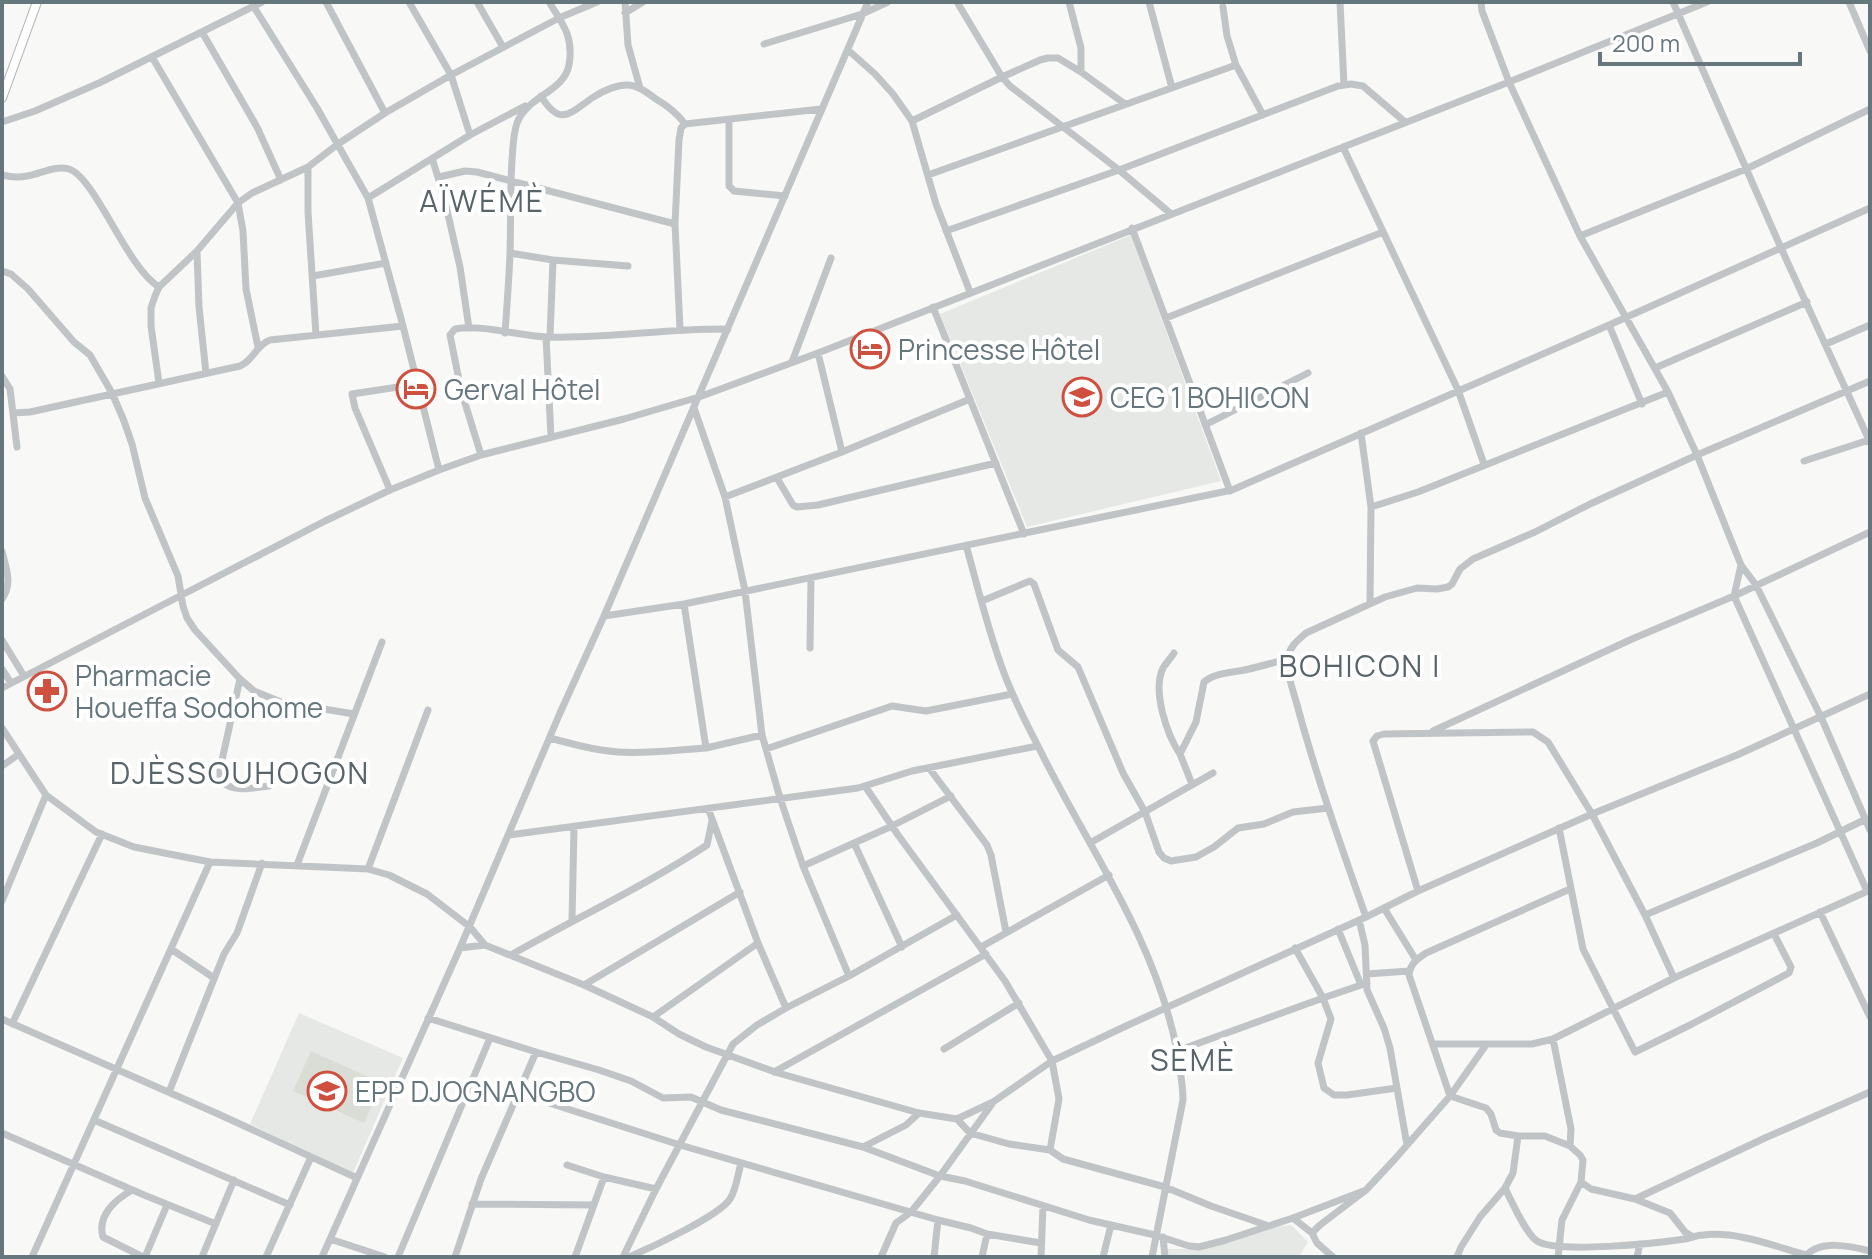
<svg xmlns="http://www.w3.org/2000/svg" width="1872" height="1259" viewBox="0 0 1872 1259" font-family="Manrope,sans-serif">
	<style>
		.built { fill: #e6e8e6 }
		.green { fill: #d9ddd6 }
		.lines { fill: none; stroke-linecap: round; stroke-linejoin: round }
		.major-casing { stroke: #b2b7b9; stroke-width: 10 }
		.minor { stroke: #c0c4c7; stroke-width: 7 }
		.major { stroke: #fff; stroke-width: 8 }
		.labels { text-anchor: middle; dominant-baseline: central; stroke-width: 8; stroke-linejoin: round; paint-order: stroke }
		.poi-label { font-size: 28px; fill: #66767d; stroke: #fff; text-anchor: start }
		.neighbourhood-label { font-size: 30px; letter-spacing: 2px; fill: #586469; stroke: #fff }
	</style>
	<rect width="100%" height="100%" fill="#f8f8f6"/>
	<!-- built -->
	<path class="built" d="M1131 235 1221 481 1027 527 940 314Z
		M299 1013 403 1058 353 1173 250 1124Z
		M1291 1225 1308 1242 1299 1257H1168V1249H1202L1275 1227Z"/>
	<!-- green -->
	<path class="green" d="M311 1051 382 1083 364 1123 293 1091Z"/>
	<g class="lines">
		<defs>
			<path id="major" d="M2 98 37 2"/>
		</defs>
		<!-- major casing -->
		<use href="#major" class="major-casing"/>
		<!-- minor -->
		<path class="minor" d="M326 2 385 113
			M409 2 451 75 470 135
			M477 2 503 47
			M625 2 628 45 640 88
			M957 2 1002 77 1010 86 1119 170 1170 213
			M1069 2 1081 48V72
			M1149 2 1172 88
			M1340 2 1344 85
			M1481 2 1482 11 1509 82 1580 236 1668 392 1697 455 1741 565 1756 585 1821 717 1870 830
			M1673 2 1781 248 1870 442
			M1849 2 1870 51
			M254 7 317 108 368 198 403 326 439 470
			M1223 7 1227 36 1236 65 1263 115
			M625 13 643 2
			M202 32 257 127 281 180
			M764 44 862 14 888 2
			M848 50 875 74 893 94 912 121 936 204 970 292
			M152 57 238 203 243 231 246 289 258 347
			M541 96C560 127 569 114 592 98 602 91 621 82 634 86 642 88 649 94 656 99 668 106 677 113 685 124
			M729 120V186L734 191 785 196
			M912 121 1002 77 1040 60 1048 58H1058L1081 72 1125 104
			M2 122 35 111 99 83 262 2
			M685 124 821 109
			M1343 147 1458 390 1484 464
			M432 158 444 197 460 267 469 328
			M308 167V212L316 335
			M2 175C10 177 18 178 27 176 41 174 55 165 69 169 95 177 127 268 159 287
			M928 175 1236 65
			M439 177 465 171 477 172 675 224
			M368 198 470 135 525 106
			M1132 228 1230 491
			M946 231 1119 170 1338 86 1351 84 1363 86 1405 122
			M1580 236 1746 169 1870 109
			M197 251 199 307 206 373
			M510 253 553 260 550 337
			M553 260 628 266
			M2 271 11 274 28 289 74 342 90 355 112 393 124 421 132 444 145 498 178 576 183 606 187 618 195 630 240 679 254 691 281 702 354 714
			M313 276 386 263
			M933 307 1024 534
			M1166 318 1383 232
			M1609 325 1642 404
			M680 329 675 224 679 140 681 128 685 124
			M505 333C507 306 509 279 510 253 511 221 510 191 512 160 513 147 513 135 517 123 527 96 564 92 569 65 574 37 563 24 549 2
			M546 337 551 437
			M1826 344 1870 325
			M818 353 842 452
			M792 362 831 258
			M1655 368 1807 302
			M2 376 10 389 17 447
			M159 383 151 326V308L155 296 159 287 197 251 238 203 252 193 308 167 338 144 385 113 451 75 559 18 597 2
			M694 408 725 497 745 591 762 735 780 798 803 866 849 976
			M13 413 30 412 240 366C254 360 256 345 270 340L403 326
			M1205 425 1308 373
			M1361 433 1371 507 1370 603
			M481 455 461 390 450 335 455 329C483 324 518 336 548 337 608 339 668 328 728 329
			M1804 461 1869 440
			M777 478 793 505 797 507 818 505 996 463
			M390 490 355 408 352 394 418 384
			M725 497 842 452 970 399
			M1371 507 1418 492 1668 392
			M966 545C978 588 988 631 1004 673 1013 697 1025 721 1037 744 1086 845 1153 934 1176 1046 1179 1064 1183 1082 1183 1100L1152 1257
			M2 551C6 568 13 584 2 599
			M1741 565 1734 596 1867 891
			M982 601 1025 583 1030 581 1034 584 1058 650 1078 667 1123 773 1145 812 1159 852 1164 858 1171 861 1196 857 1214 847 1238 828 1264 824 1293 812 1328 808
			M684 604 706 748 762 735
			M604 616 868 2
			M2 640 24 676
			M810 648 811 578
			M1174 653C1171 658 1166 663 1163 668 1152 691 1167 735 1180 754
			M2 669 11 683
			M240 679 220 769V781C235 793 251 788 269 786
			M2 688 325 521 390 490 439 470 481 455 624 419 699 397 818 353 1509 82 1707 2
			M2 728 46 795 96 832 134 847 210 862 368 869 389 875 427 894 470 927 485 945 584 985 653 1017 679 1034 706 1047 778 1073 919 1113 957 1119 993 1102 1052 1061 1126 1026 1366 917 1418 891 1592 814 1737 755 1870 694
			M1433 731 1632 639 1734 596 1870 532
			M550 738C572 744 594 750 618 752 647 754 676 750 706 748
			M766 749 892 706 926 711 1012 694
			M2 766 19 754
			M929 768 987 845 991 855 1006 932
			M1192 784 1180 754 1196 722 1204 682C1216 672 1234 673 1249 669 1262 666 1275 662 1288 659
			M865 786 898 835 1005 981 1052 1061 1059 1099 1050 1150
			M708 808 758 943 786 1008
			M1559 828 1583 949 1635 1052 1692 1024 1789 973 1791 967 1774 934
			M509 835 858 788 912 771 1037 746
			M854 843 902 947
			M1090 843 1213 773
			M297 865 382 642
			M803 866 892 826 951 796
			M368 869 428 710
			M1570 889 1426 953C1417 959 1410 964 1409 975L1450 1096 1486 1108 1491 1114 1496 1130 1500 1133 1518 1136H1545L1570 1146
			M1418 891 1373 741 1377 736 1384 734 1533 732 1548 742 1592 814 1645 915 1817 843 1866 819
			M2 901 46 795
			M1384 908 1416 960
			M1820 912 1870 1017
			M1645 915 1674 978
			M1366 917C1342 849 1318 781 1299 712 1295 695 1286 675 1288 657 1290 646 1298 640 1306 633L1385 597 1417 588 1437 589 1448 587 1452 584 1460 569 1473 559 1535 532 1590 504 1697 455 1870 381
			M572 920 574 828
			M1359 920 1365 945 1367 990 1384 1028 1390 1048 1407 1145
			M1338 929 1361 985
			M981 947 1109 875
			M460 948 485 945
			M171 949 214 978
			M511 955C576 918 645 886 707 845L712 821
			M1367 974 1409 971
			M1367 983 1323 998 1331 1019 1318 1063 1324 1088 1334 1095H1347L1397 1088
			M584 985 740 892
			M653 1017 758 943
			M428 1018 536 1052 599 1070 631 1081 663 1098 691 1097 721 1110 863 1147 940 1176 965 1181 1089 1220 1155 1235 1189 1246 1199 1247 1226 1240 1293 1218 1366 1190
			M2 1019 216 1113 357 1178
			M12 1024 102 834
			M1553 1039 1571 1129 1570 1146 1580 1155 1583 1160 1581 1182 1562 1220 1558 1257
			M1433 1044H1532L1553 1039 1674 978 1870 890
			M944 1049 1019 1003
			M1177 1051 1323 998 1295 948
			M774 1072 986 954
			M522 1084 533 1094 549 1103 680 1145 938 1220 971 1228 987 1234 1041 1243
			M169 1092 224 954 237 933 262 863
			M957 1119 970 1133 1009 1144 1050 1150 1063 1159 1165 1187 1211 1206 1266 1225
			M94 1120 290 1205
			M2 1133 144 1195 216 1224
			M863 1147 906 1125 919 1113
			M567 1165 604 1177 656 1189
			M1581 1182 1591 1189 1635 1199 1765 1138 1870 1092
			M1505 1188C1511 1200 1526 1234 1537 1241 1557 1254 1658 1243 1685 1239 1691 1238 1697 1235 1703 1235 1737 1231 1774 1246 1806 1255
			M132 1190C115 1200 97 1216 103 1237L143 1257
			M1635 1199 1670 1213 1685 1232 1693 1237
			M472 1204 594 1205
			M1293 1218 1312 1233
			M1163 1237 1165 1257
			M330 1239 385 1257
			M32 1257 210 862
			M145 1257 167 1205
			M202 1257 234 1180
			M266 1257 311 1157
			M322 1257 460 948 560 713 604 616 684 604 1232 490 1609 325 1870 208
			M398 1257 490 1038
			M455 1257 481 1179 536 1052
			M575 1257 604 1177
			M623 1257 656 1189 733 1044 757 1025 786 1008 849 976 957 915
			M629 1257C650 1248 719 1216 730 1199 736 1190 738 1174 741 1163
			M881 1257 896 1223 911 1212 940 1176 992 1104
			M934 1257 938 1220
			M982 1257 987 1234
			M1041 1257 1043 1206
			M1103 1257 1111 1225
			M1333 1257 1317 1243 1312 1233 1320 1225 1366 1190 1394 1160 1450 1096 1486 1045
			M1457 1257 1461 1247 1480 1217 1505 1188 1513 1173 1518 1136
			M1637 1257 1640 1244
			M1805 1257C1819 1239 1851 1246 1870 1251"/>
		<!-- major -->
		<use href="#major" class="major"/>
	</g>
	<!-- icons -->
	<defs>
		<symbol id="hotel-ring" viewBox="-11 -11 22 22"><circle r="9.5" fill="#fff" stroke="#d0503f" stroke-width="1.5"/><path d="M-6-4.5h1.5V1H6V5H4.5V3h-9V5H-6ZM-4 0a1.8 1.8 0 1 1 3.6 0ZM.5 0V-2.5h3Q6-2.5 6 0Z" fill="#d0503f"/></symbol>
		<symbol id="school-ring" viewBox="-11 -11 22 22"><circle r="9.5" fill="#fff" stroke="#d0503f" stroke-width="1.5"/><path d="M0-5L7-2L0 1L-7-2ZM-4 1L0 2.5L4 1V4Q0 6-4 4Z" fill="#d0503f"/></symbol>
		<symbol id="pharmacy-ring" viewBox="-11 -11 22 22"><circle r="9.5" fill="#fff" stroke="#d0503f" stroke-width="1.5"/><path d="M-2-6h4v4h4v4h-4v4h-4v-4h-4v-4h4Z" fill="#d0503f"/></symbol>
	</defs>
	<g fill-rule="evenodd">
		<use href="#hotel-ring" x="848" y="327" width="44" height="44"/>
		<use href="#hotel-ring" x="394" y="367" width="44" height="44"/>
		<use href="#school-ring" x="1060" y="375" width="44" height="44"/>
		<use href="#pharmacy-ring" x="25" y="669" width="44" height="44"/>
		<use href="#school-ring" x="305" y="1069" width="44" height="44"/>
	</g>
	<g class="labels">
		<!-- poi labels -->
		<g class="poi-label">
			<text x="898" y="349">Princesse Hôtel</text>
			<text x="444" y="389">Gerval Hôtel</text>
			<text x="1110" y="397">CEG 1 BOHICON</text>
			<text x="75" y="675">Pharmacie<tspan x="75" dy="32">Houeffa Sodohome</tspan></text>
			<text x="355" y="1091">EPP DJOGNANGBO</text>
		</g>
		<!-- neighbourhood labels -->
		<g class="neighbourhood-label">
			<text x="482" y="200">AÏWÉMÈ</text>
			<text x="1360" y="665">BOHICON I</text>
			<text x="240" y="772">DJÈSSOUHOGON</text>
			<text x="1193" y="1059">SÈMÈ</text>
		</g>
	</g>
	<!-- border -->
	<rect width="1872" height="1259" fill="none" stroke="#66767d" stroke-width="8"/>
	<!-- scale -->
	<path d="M1600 52v12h200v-12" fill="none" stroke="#66767d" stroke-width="4"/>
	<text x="1612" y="52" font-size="24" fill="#66767d" stroke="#ffffff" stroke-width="6" paint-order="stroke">200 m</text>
</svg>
